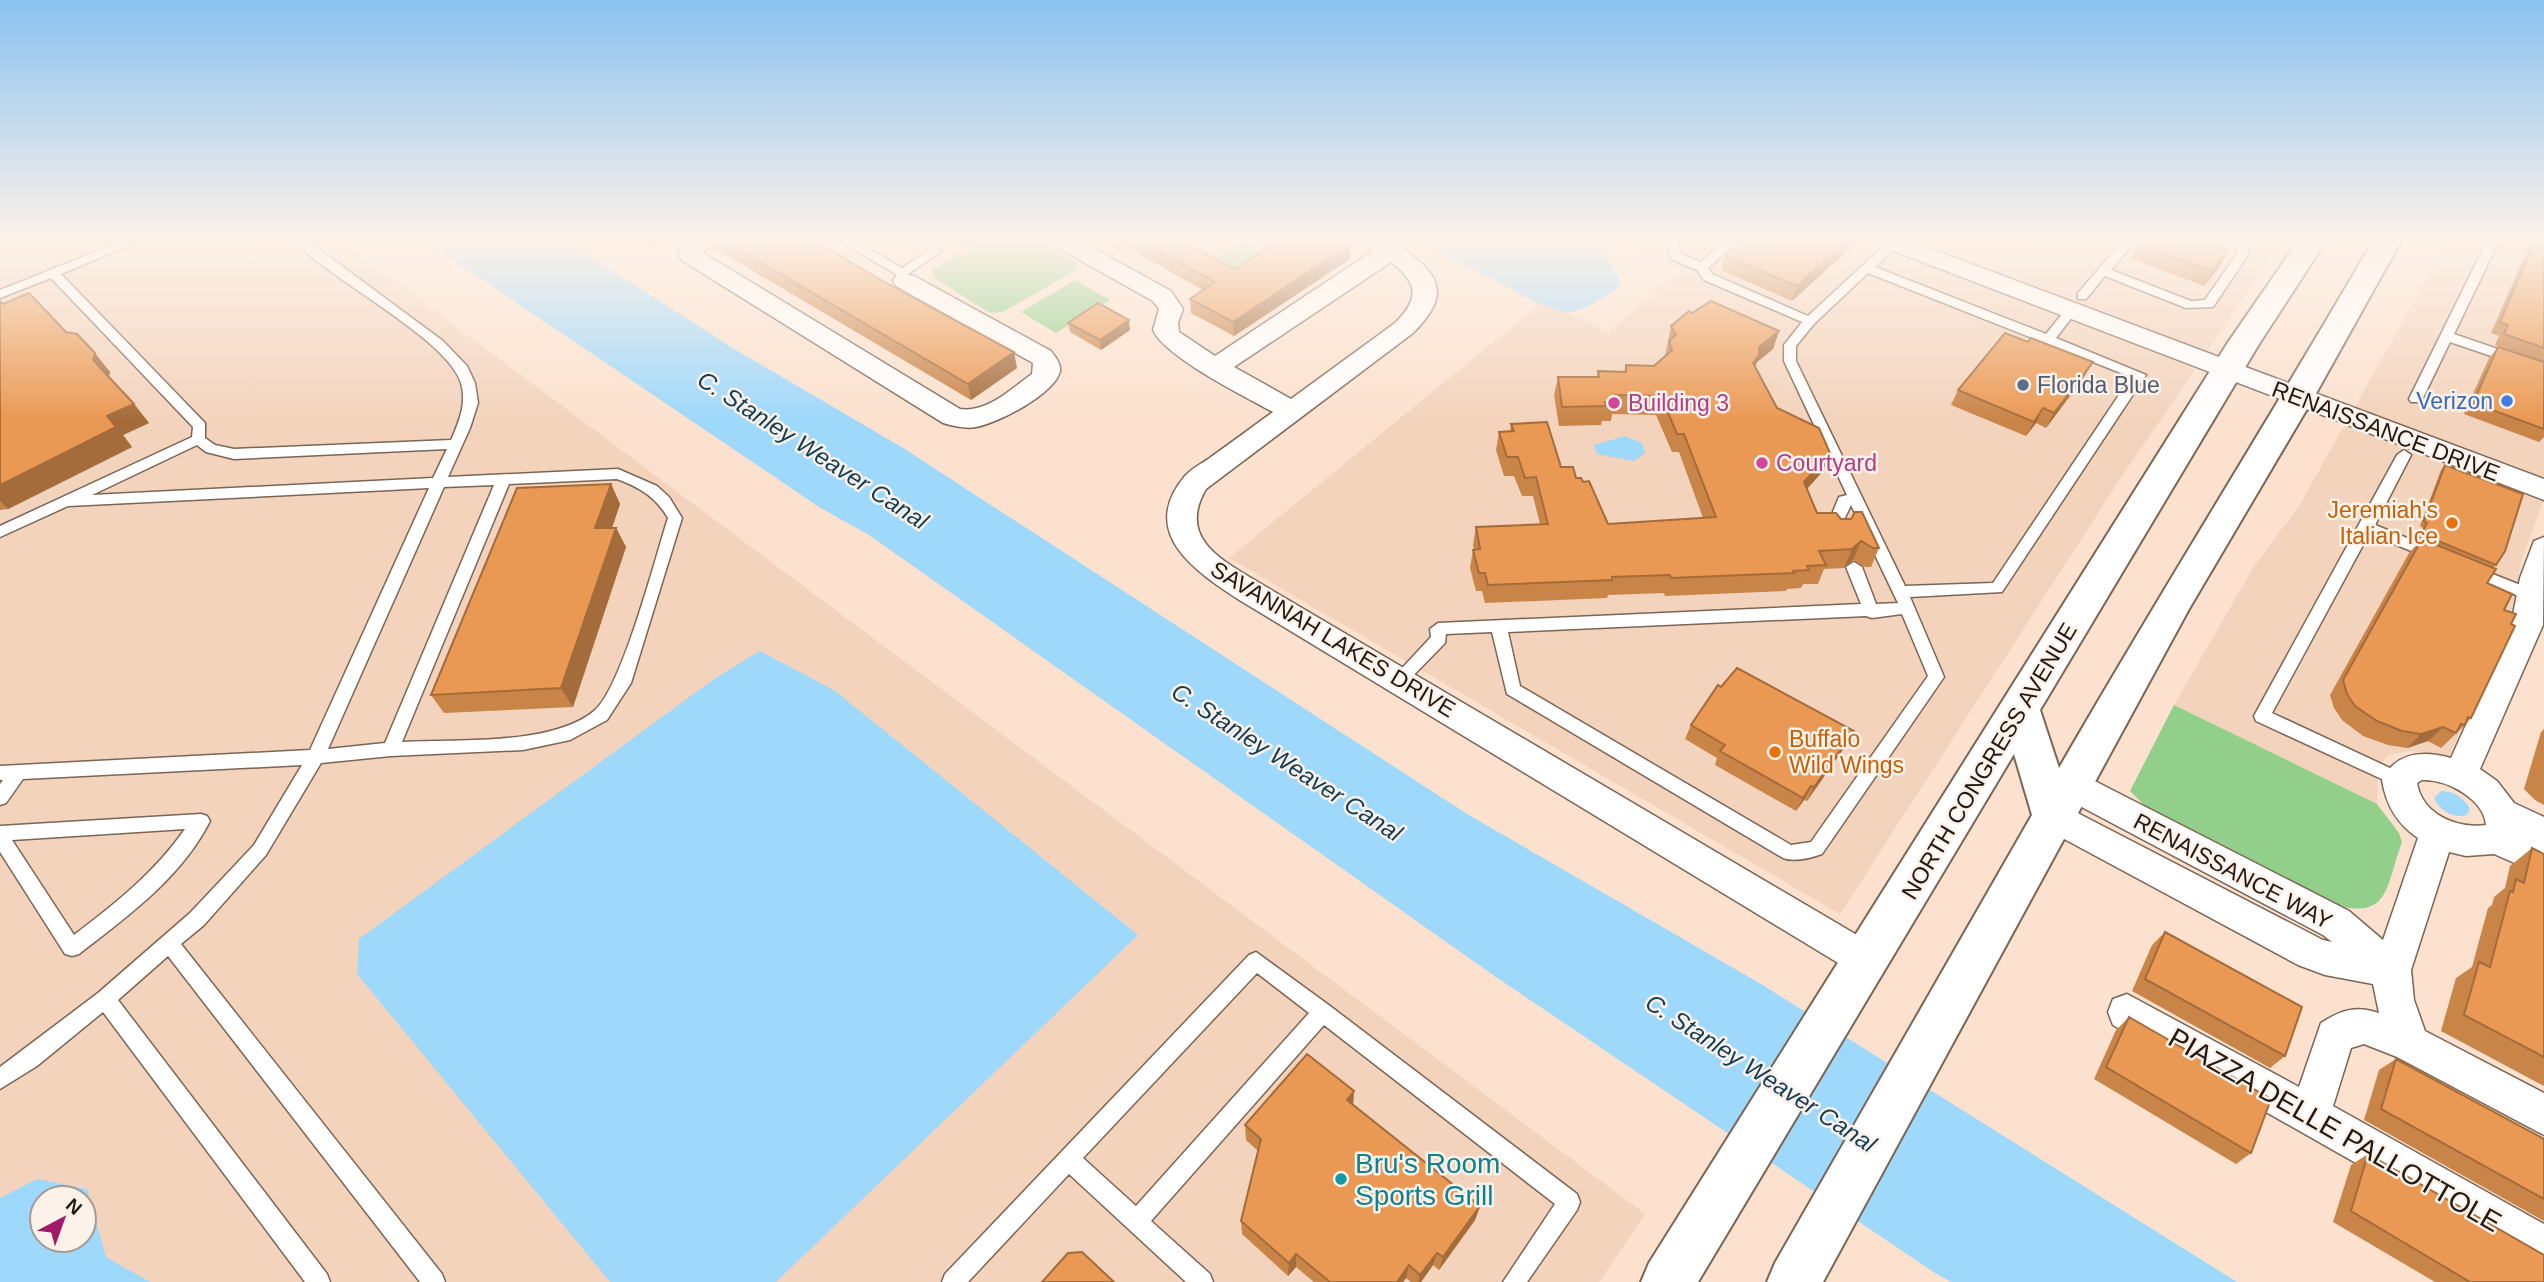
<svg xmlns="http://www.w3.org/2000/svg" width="2544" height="1282" viewBox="0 0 2544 1282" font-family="Arial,sans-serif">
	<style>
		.built { fill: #f3d3bc; fill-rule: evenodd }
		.green { fill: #91cf8a }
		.water { fill: #9ed8fb; fill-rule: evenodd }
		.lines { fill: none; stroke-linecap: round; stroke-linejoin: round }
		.service-casing { stroke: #7b6555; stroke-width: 3 }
		.minor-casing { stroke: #7b6555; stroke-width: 3 }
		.secondary-casing { stroke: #7b6555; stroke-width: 4 }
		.service { fill: #fff; fill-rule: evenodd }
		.minor { fill: #fff; fill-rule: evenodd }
		.secondary { fill: #fff; fill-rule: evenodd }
		.wall { fill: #c98448 }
		.shaded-wall { fill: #a46b3b }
		.building { fill: #ea9954; stroke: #a46b3b; stroke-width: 2 }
		.service-dot { fill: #5c6f8a; stroke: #fcf2ea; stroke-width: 2.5 }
		.shop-dot { fill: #3f7fe0; stroke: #fcf2ea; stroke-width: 2.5 }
		.hotel-dot { fill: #d1479c; stroke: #fcf2ea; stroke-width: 2.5 }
		.food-dot { fill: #e8710a; stroke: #fcf2ea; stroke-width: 2.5 }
		.culture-dot { fill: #0f9aa8; stroke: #fcf2ea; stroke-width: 2.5 }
		.labels { text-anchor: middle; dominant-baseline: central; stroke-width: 5; stroke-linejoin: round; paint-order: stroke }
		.service-label { font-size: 23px; fill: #4e5e75; stroke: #fcf2ea; text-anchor: start }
		.shop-label { font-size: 23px; fill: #366cbe; stroke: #fcf2ea; text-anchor: end }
		.hotel-label { font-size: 23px; fill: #b23c85; stroke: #fcf2ea; text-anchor: start }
		.street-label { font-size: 23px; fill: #221912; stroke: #fcf2ea }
		.food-label { font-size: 23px; fill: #c56008; stroke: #fcf2ea; text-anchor: end }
		.water-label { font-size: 24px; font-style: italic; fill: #103e56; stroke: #fcf2ea }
		.near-street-label { font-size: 28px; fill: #221912; stroke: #fcf2ea }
		.near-culture-label { font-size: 28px; fill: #0d838f; stroke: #fcf2ea; text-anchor: start }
	</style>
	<rect width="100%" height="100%" fill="#fbe1ce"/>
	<!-- built -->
	<path class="built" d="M0 241H341L1645 1214 1599 1282H0ZM42 1198H84V1240H42Z
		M1638 241H2282L2118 482 1840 914 1229 558 1540 304 1568 313 1608 332 1683 269 1632 246Z
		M2448 241H2544V499L2521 562 2512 615 2506 632 2449 756 2410 751 2388 755 2378 769 2377 804 2174 705 2253 568 2299 506Z"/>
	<!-- green -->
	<path class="green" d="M986 241H1039L1077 263 1076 270 1003 312 990 313 933 277V269Z
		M1242 242 1264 253 1225 278 1204 266Z
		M1075 280 1110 300 1056 333 1021 312Z
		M2174 705 2377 804 2399 833 2402 842C2385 888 2390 921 2332 904L2149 810 2130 791Z"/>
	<!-- water -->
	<path class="water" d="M425 241H566L731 347 903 448 1467 814 1761 984 2237 1282H1951L1935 1273 1493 975 869 535 819 507Z
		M1419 241H1604C1603 259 1619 269 1620 287L1589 306 1568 313 1540 304Z
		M1625 436 1642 443 1645 453 1634 461 1597 454 1594 445Z
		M760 651 835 691 1138 935 776 1282H610L357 974 359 939 714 679Z
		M2441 791C2453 791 2464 797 2470 809L2467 815C2453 819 2440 811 2434 798Z
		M37 1179 87 1189 106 1257 150 1282H0V1198ZM42 1198H84V1240H42Z"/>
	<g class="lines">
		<defs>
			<path id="service" d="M122 241H139L61 274 205 423V438L215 445 234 449 451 440C459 422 467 403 461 383 448 339 329 279 294 241H308L443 341 467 366 475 383 478 403 470 428 448 477 618 469 657 486 669 497 682 518 631 683 607 720 570 740 523 750 391 756 321 763 266 855 204 925 181 944 442 1274 445 1282H420L168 956 118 1000 327 1274 330 1282H305L103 1012 37 1066 0 1089V1067L98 993 190 913 254 845 302 765 23 779 6 803 0 805V784L3 780H0V766L310 750 429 488 68 506 0 537V526L192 437 193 427 51 278 0 298V290ZM197 445 206 452 234 459 447 449 433 478 92 495ZM617 479C639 487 656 497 668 518 655 558 622 688 594 711 552 746 456 739 402 742L509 484ZM494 485 385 743 328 749 444 487Z
				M840 241H855L902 268 928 251 917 241H930L942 251 908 274 911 281 905 285 901 284 897 275Z
				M1666 241H1678L1681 254 1700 262 1725 241H1738L1708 268 1712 274 1808 316 1889 241H1902L1875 267 2046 334 2066 309H2074L2076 312 2056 338 2146 375 2002 592 1910 597 1944 677 1822 854C1811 858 1794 862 1783 858L1507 694 1492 632 1446 634 1445 643 1405 684H1393L1391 680 1431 637 1430 629 1438 623 1861 604 1846 567 1854 562 1862 567 1876 604 1898 603 1851 505 1842 524 1845 531 1843 535H1833L1828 524 1839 497 1847 495 1784 361V345L1802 322 1704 280 1697 270 1671 259ZM1868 273 2131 377 1993 583 1905 586 1796 361V346L1814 324ZM1902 614 1928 676 1811 842 1791 845 1520 686 1508 632 1866 616 1872 618Z
				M2123 241H2135L2111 270 2191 301 2205 300 2238 252 2231 241H2243L2250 252 2213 307 2186 308 2105 276 2086 299H2078V293Z
				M2487 241H2499L2454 334 2544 365V374L2450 342 2421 402H2411L2409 399Z
				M2404 450 2411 455 2375 525 2439 551 2441 555 2434 560 2369 534 2272 713 2405 775 2408 780 2405 785 2399 787 2256 721 2254 716 2397 455Z
				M2470 565 2538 592 2541 596 2533 602 2465 574 2462 570 2465 566Z
				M201 814 207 816 210 821C181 878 128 916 79 954L72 956 65 954 0 852V826ZM185 829C154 873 116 903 74 935L12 840Z
				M1256 952 1330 1006 1577 1194 1580 1202 1577 1210 1527 1282H1503L1555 1204 1324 1025 1151 1221 1210 1274 1213 1282H1186L1069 1174 968 1282H942L945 1274 1249 955ZM1257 973 1309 1013 1136 1206 1083 1158Z"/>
			<path id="minor" d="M686 241H712L703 253 960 409C987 413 1011 389 1032 374L1033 363 896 286 893 281 896 276 905 274 914 276 1051 351C1055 357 1061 363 1060 371 1055 394 998 423 976 427 965 429 954 426 943 423L683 261 679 256 680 248Z
				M1051 241H1080L1171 291 1183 309 1178 323 1179 332 1215 356 1373 251 1359 241C1370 241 1382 239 1392 242 1400 245 1407 251 1414 257 1449 284 1440 306 1413 333L1206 489C1176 540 1225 562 1263 585L1879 948 1885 960 1879 972 1866 977 1853 972 1241 601C1196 572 1137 533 1185 476 1192 468 1203 463 1211 457 1232 442 1252 427 1273 412 1244 396 1165 357 1153 330L1159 309 1153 301 1055 246ZM1391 262C1418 283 1420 298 1395 323L1291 399 1234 367Z
				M1884 241H1910L2544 479V500L1886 248Z
				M2544 537 2543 625 2480 769 2497 781 2514 803 2544 817V876L2494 854 2466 856 2449 852 2411 970 2414 1000 2425 1031 2544 1093V1135L2397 1057 2364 1044 2351 1048 2333 1106 2544 1224V1270L2113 1025 2108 1012 2113 999 2127 994 2299 1087 2321 1023C2341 1010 2356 1005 2379 1013L2373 984 2325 975 2298 965 2042 827 2037 817 2042 807 2054 802 2066 807 2323 940 2332 942 2323 935 2059 795 2054 785 2059 775 2071 771 2083 775 2349 911 2383 940 2418 838C2397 824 2386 805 2382 780 2396 752 2422 750 2451 758L2511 625 2520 578 2534 541ZM2422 780C2447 779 2484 799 2486 825 2456 829 2422 814 2417 783Z"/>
			<path id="secondary" d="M2298 241H2326L2259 344 2040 710 2059 768C2161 591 2270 418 2373 241H2401L2314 397 2189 609 1823 1282H1767L1775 1263 2032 815 2014 754 1698 1282H1641L1649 1263 2227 344Z"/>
		</defs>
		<!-- service casing -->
		<use href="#service" class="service-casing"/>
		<!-- minor casing -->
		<use href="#minor" class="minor-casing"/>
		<!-- secondary casing -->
		<use href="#secondary" class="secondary-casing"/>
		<!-- service -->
		<use href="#service" class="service"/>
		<!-- minor -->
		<use href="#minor" class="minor"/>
		<!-- secondary -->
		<use href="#secondary" class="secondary"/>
	</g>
	<!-- wall -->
	<path class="wall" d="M644 241H665L654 247Z
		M709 241H815L1017 368 971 400 711 246Z
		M958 241H977L967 247Z
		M1103 241H1182L1235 269 1350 259 1234 336 1191 313 1190 299 1203 290 1128 248V244L1118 250Z
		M1858 241 1792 301 1721 270 1725 256Z
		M2531 241H2544V362L2495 345 2499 336 2491 333Z
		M2203 242 2220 266 2204 286 2130 258 2138 244Z
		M0 301 3 304 110 372 109 377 134 404 149 423 123 435 132 447 8 509 0 510Z
		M1692 313 1779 331 1773 349 1757 362 1755 368 1777 408 1830 453 1823 471 1807 489 1817 513 1841 519 1879 548 1871 567H1865L1853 560 1844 568 1824 569 1818 584H1803L1801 588 1787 589 1786 591 1665 596 1664 593 1608 595 1607 598 1485 603 1482 591H1476L1470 568 1473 550H1474L1473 545 1476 527 1540 524 1533 496H1522L1514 476H1504L1496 450 1499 432 1510 431 1511 424 1561 467 1583 482 1608 524 1703 518 1679 452H1672L1656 415 1612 414 1611 421H1602L1601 425 1559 426 1554 395 1558 377H1597L1598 371 1624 372 1626 365 1654 366 1665 356 1671 326Z
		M1068 323 1130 330 1101 350 1070 332Z
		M2498 347 2544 362V437L2539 442 2464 414 2489 358Z
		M2084 377 2046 428 2036 423 2026 436 1951 405 1958 390Z
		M2445 465 2496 565 2493 568 2487 583 2504 610 2511 624 2471 718 2465 725 2441 748 2428 741 2407 748 2388 745 2363 736 2342 720 2334 708 2330 695 2409 553 2420 541 2417 539 2423 528 2420 526 2441 470Z
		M611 484 620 504 612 528H616L626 547 573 707 444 713 431 695Z
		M1721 687 1854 731 1846 745 1807 801 1804 800 1796 811 1715 765 1717 758 1685 739 1691 725Z
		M2544 729V805L2535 800 2524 789 2541 732Z
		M2532 848 2544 854V1086L2441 1031 2456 978 2472 967 2488 908 2492 905 2494 897 2505 888 2510 866Z
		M2165 932 2285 1056 2270 1068 2132 991 2152 945Z
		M2129 1017 2251 1153 2236 1164 2094 1079 2116 1030Z
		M2396 1059 2544 1139V1221L2364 1120 2379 1070Z
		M1354 1091 1353 1105 1480 1206 1475 1220 1439 1270 1433 1265 1421 1282H1411L1406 1278 1403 1282H1314L1296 1267 1288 1276 1242 1234 1241 1221 1258 1151 1246 1140 1245 1125Z
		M2368 1154 2544 1282H2435L2333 1222 2351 1165Z"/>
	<!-- shaded-wall -->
	<path class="shaded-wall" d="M652 241H665L654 247Z
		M966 241H977L967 247Z
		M1117 241H1128V244L1118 250Z
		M1847 241H1858L1792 301 1797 286Z
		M1350 245V259L1234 336 1233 322Z
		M2228 251 2220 266 2204 286 2212 271Z
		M1129 320 1130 330 1101 350 1100 340Z
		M1779 331 1773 349 1757 362 1753 373V363L1759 347Z
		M1014 352 1017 368 971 400 968 384Z
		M95 353 110 372 108 379 93 360Z
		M2093 362 2084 377 2046 428 2054 413Z
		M134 404 149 423 123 435 132 447 8 509 0 501V485L107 416Z
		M2043 408 2036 423 2026 436 2034 422Z
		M1830 453 1823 471 1797 500 1804 482Z
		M611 484 620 504 605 548 595 528Z
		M616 528 626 547 573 707 561 688Z
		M1861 541 1853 560 1844 568 1852 549Z
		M2443 727 2428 741 2407 748 2421 734Z
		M1854 731 1846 745 1807 801 1814 787Z
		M1811 786 1804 800 1796 811 1803 798Z
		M1354 1091 1353 1106 1347 1100Z
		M1480 1206 1475 1220 1439 1270 1443 1257Z
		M1437 1253 1433 1265 1421 1282H1418L1420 1275Z
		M1296 1254V1267L1288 1276 1289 1263Z
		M1409 1265 1406 1278 1403 1282H1397Z"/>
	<!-- building -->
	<path class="building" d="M724 241H815L888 284 1014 352 968 384Z
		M1140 241H1182L1235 269 1278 241H1343L1350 245 1233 322 1190 299 1215 282Z
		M1743 241H1847L1797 286 1725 256Z
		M2141 241H2203L2228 251 2212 271 2138 244Z
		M2535 241H2544V348L2504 334 2508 325 2500 322Z
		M29 293 66 332 77 334 95 353 93 360 134 404 107 416 116 427 0 485V301L3 304Z
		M1711 301 1779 331 1759 347V355L1753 363 1777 408 1819 428 1830 453 1804 482 1817 513H1836L1841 519H1851L1855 512H1862L1879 548H1873L1861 541 1852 549 1819 551 1826 565 1807 566 1809 570 1793 571 1794 573 1671 578 1670 575 1612 577V580L1488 585 1485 573H1479L1473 550 1480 549 1476 527 1548 524 1536 477 1525 478 1518 457H1507L1499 432 1514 431 1511 424 1547 422 1561 467H1573L1576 478H1581L1583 482 1589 481 1608 524 1716 517 1684 434H1677L1661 396 1615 395V402H1605L1606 406 1562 407 1558 377H1599L1598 371 1626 372V365L1654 366 1672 350 1669 341 1676 335 1671 326 1689 311 1692 313Z
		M1098 303 1129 320 1100 340 1068 323Z
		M2005 333 2028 342 2031 338 2093 362 2054 413 2043 408 2034 422 1958 390Z
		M2498 347 2544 362V429L2473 403Z
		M2445 465 2523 494 2505 551 2496 565 2421 534 2427 523 2424 521Z
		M611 484 595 528H616L561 688 431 695 517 488Z
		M2422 539 2496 569 2487 583 2512 594 2504 610 2516 614 2511 624 2515 626 2471 718 2468 717 2465 725 2461 724 2456 733 2443 727 2421 734 2402 731 2377 721 2355 706 2347 694 2343 680Z
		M1737 668 1854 731 1814 787 1811 786 1803 798 1720 751 1725 745 1691 725 1718 685 1721 687Z
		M2532 848 2544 854V1057L2464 1015 2479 962 2490 967 2510 891 2513 892 2516 879 2524 883Z
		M2165 932 2302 1007 2285 1056 2145 979Z
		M2129 1017 2271 1099 2251 1153 2106 1067Z
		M1307 1054 1354 1091 1347 1100 1480 1206 1443 1257 1437 1253 1420 1275 1409 1265 1397 1282H1330L1296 1254 1289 1263 1241 1221 1261 1139 1245 1125Z
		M2396 1059 2544 1139V1199L2381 1109Z
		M2368 1154 2544 1255V1282H2470L2351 1211Z
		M1082 1252 1114 1282H1042L1068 1253Z"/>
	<!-- sky -->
	<linearGradient id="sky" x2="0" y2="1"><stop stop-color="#8ac2f0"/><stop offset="0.57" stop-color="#fdf2e9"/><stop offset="1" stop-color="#fdf2e9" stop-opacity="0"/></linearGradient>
	<rect width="2544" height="420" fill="url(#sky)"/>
	<!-- markers -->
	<circle class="service-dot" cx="2023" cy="385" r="7"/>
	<circle class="shop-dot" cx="2507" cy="401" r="7"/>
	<g class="hotel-dot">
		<circle cx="1614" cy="403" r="7"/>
		<circle cx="1762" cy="463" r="7"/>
	</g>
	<g class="food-dot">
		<circle cx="2452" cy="523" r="7"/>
		<circle cx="1775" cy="752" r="7"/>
	</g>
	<circle class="culture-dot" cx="1341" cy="1179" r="7"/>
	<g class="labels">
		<!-- service labels -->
		<g class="service-label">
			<text x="2037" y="385">Florida Blue</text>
		</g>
		<!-- shop labels -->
		<g class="shop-label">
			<text x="2493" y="401">Verizon</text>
		</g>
		<!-- hotel labels -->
		<g class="hotel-label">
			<text x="1628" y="403">Building 3</text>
			<text x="1776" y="463">Courtyard</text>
		</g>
		<!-- street labels -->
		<g class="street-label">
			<text transform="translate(2386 431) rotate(21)">RENAISSANCE DRIVE</text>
			<text transform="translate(1333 639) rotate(31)">SAVANNAH LAKES DRIVE</text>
			<text transform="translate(1989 761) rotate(-59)">NORTH CONGRESS AVENUE</text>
			<text transform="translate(2233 871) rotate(28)">RENAISSANCE WAY</text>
		</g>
		<!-- food labels -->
		<g class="food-label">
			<text x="2438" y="510">Jeremiah's<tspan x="2438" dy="26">Italian Ice</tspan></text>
			<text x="1789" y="739" text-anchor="start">Buffalo<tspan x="1789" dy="26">Wild Wings</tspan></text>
		</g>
		<!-- water labels -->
		<g class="water-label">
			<text transform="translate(813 450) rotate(33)">C. Stanley Weaver Canal</text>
			<text transform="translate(1287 762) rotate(33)">C. Stanley Weaver Canal</text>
			<text transform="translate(1761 1073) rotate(33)">C. Stanley Weaver Canal</text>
		</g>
		<!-- near-street labels -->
		<g class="near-street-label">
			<text transform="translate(2335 1130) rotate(30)">PIAZZA DELLE PALLOTTOLE</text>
		</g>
		<!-- near-culture labels -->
		<g class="near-culture-label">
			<text x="1355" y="1163">Bru's Room<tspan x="1355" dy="32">Sports Grill</tspan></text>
		</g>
	</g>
	<!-- north arrow -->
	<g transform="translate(63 1219) rotate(41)"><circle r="33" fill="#fcf2ea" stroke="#a59b94" stroke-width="2"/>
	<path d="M0-5L12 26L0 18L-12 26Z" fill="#a11a68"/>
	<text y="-10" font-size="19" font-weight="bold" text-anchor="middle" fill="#221912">N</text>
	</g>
</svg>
